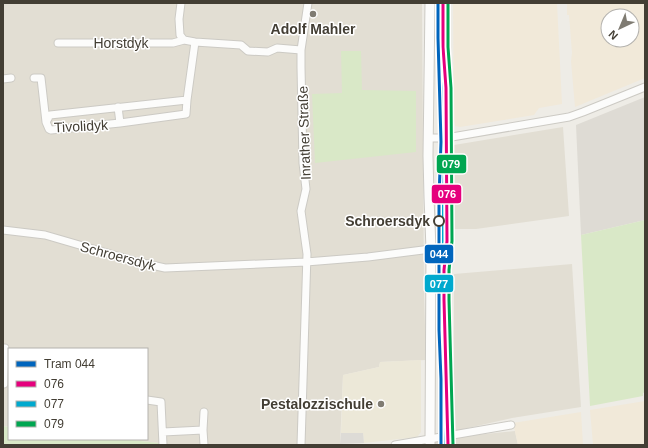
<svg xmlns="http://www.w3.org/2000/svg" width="648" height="448" viewBox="0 0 648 448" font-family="Helvetica,sans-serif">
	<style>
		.residential { fill: #e2ded3 }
		.commercial { fill: #f1e9d9; fill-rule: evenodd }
		.industrial { fill: #dedbd4 }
		.education { fill: #ece8d8 }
		.green { fill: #d9e8c7 }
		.parking { fill: #dddbd6 }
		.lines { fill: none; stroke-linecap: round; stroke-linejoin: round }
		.minor-casing { stroke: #cccac4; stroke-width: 9 }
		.tertiary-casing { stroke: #cccac4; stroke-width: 11 }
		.minor { stroke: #fcfcfb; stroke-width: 7 }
		.tertiary { stroke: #fcfcfb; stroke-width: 9 }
		.bus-1-casing { stroke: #fff; stroke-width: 6 }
		.bus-2-casing { stroke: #fff; stroke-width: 6 }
		.bus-3-casing { stroke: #fff; stroke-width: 6 }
		.bus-1 { stroke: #e5007d; stroke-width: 3 }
		.bus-2 { stroke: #00a9ce; stroke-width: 3 }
		.bus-3 { stroke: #00a651; stroke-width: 3 }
		.tram-1-casing { stroke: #fff; stroke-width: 6 }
		.tram-1 { stroke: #0065bd; stroke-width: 3 }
		.poi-dot { fill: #7f7b72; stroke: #fff; stroke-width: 1.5 }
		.stop-dot { fill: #fff; stroke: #433e34; stroke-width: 2 }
		.labels { text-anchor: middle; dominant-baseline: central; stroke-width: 3; stroke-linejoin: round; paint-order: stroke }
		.poi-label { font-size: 14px; font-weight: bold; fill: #433e34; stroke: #fff }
		.street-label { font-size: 14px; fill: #433e34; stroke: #fff }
		.stop-label { font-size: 14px; font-weight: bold; fill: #433e34; stroke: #fff; text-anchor: end }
		.line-badge { stroke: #fff; stroke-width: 1.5 }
		.badge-label { font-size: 11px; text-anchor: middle; font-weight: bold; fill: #fff }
	</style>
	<rect width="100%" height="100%" fill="#eeece6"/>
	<!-- residential -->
	<path class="residential" d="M3 3H422L424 292 426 360 380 362 379 367 343 375 340 445H160L159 443 122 439H147V349H9V427L3 426Z
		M563 127 569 216 476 229H454V145Z
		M572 264 581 407 512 418 450 432 454 368V274Z
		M515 431 518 445H420L455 437Z"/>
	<!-- commercial -->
	<path class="commercial" d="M453 3H557L562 104 539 108 534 115 460 127 455 126 454 121Z
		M567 3H645V78L575 107 571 61 572 53 569 15H567ZM608 16H632V40H608Z
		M645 401V445H593L590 410Z
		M581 412 583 445H518L513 423Z"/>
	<!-- industrial -->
	<path class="industrial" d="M645 97V220L581 235 576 125Z"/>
	<!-- education -->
	<path class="education" d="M421 360V432L417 437 364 443 363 433H341L343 375 379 367 380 362Z"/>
	<!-- green -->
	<path class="green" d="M341 51H361L362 90 416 91V152L315 163 312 94 342 93Z
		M645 220V392L643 393V396L590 406 581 235Z
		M3 426 9 427V439H122L159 443 160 445H3Z"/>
	<!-- parking -->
	<path class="parking" d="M341 433H363L364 443 340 444Z"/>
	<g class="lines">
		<defs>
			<path id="minor" d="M181 3 179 19 180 35 184 40 195 42 241 45 248 51 268 52 277 48 301 50
				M58 43H173L184 40
				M34 78H41L46 122
				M3 79 11 78
				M187 100 186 114 120 123 51 130 49 129 46 122 50 115 187 100 195 42
				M118 107 120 123
				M429 138H446L569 117 583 112 645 87
				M3 230 45 235 138 262 165 268 306 262 368 257 431 249
				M3 348H5L4 384
				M147 400 161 402 163 445
				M203 430 204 412
				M163 432 203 430 204 445
				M301 445 307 254 301 211 306 189 303 163 301 67V50L308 3
				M395 445 511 425"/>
			<path id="tertiary" d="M430 3 428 156 429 197 431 249 430 445
				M443 3V47L446 88 447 241 444 270V300L448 445"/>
		</defs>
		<!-- minor casing -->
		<use href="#minor" class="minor-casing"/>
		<!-- tertiary casing -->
		<use href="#tertiary" class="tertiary-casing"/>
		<!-- minor -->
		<use href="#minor" class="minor"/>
		<!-- tertiary -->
		<use href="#tertiary" class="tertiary"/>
		<defs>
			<path id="bus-1" d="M443 3V47L446 88 447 241 444 270V300L448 445"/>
			<path id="bus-2" d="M438 3V47L441 88 442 241 439 270V300L443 445"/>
			<path id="bus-3" d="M448 3V47L451 88 452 241 449 270V300L453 445"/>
		</defs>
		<!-- bus-1 casing -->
		<use href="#bus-1" class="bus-1-casing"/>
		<!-- bus-2 casing -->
		<use href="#bus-2" class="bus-2-casing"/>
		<!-- bus-3 casing -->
		<use href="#bus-3" class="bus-3-casing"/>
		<!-- bus-1 -->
		<use href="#bus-1" class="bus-1"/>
		<!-- bus-2 -->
		<use href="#bus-2" class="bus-2"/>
		<!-- bus-3 -->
		<use href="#bus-3" class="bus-3"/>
		<defs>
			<path id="tram-1" d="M438 3V38L441 142 439 197V330L441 379V445"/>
		</defs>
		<!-- tram-1 casing -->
		<use href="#tram-1" class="tram-1-casing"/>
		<!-- tram-1 -->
		<use href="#tram-1" class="tram-1"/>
	</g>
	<!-- markers -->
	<g class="poi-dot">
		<circle cx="313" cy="14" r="4"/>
		<circle cx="381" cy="404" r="4"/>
	</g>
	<circle class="stop-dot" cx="439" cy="221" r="5"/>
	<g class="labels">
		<!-- poi labels -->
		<g class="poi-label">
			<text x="313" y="29">Adolf Mahler</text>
			<text x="373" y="404" text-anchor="end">Pestalozzischule</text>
		</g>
		<!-- street labels -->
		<g class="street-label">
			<text x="121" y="43">Horstdyk</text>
			<text transform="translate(81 126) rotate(-3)">Tivolidyk</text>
			<text transform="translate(304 133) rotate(-92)">Inrather Straße</text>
			<text transform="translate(118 256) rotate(15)">Schroersdyk</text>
		</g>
		<!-- stop labels -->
		<g class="stop-label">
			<text x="430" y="221">Schroersdyk</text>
		</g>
	</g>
	<g class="line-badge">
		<rect x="436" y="154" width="31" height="20" rx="4" fill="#00a651"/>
		<rect x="431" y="184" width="31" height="20" rx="4" fill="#e5007d"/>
		<rect x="424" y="244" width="30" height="20" rx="4" fill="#0065bd"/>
		<rect x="424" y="274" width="30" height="19" rx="4" fill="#00a9ce"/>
	</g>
	<g class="badge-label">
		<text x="451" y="168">079</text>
		<text x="447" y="198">076</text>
		<text x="439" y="258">044</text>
		<text x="439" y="288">077</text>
	</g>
	<!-- border -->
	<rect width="648" height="448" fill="none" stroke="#433e34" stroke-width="8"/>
	<!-- legend -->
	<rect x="8" y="348" width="140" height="92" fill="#ffffff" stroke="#b4b2ae"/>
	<rect x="16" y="361" width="20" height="6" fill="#0065bd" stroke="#b4b2ae"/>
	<text x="44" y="368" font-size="12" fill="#433e34">Tram 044</text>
	<rect x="16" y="381" width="20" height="6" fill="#e5007d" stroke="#b4b2ae"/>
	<text x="44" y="388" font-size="12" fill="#433e34">076</text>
	<rect x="16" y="401" width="20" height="6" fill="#00a9ce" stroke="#b4b2ae"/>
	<text x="44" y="408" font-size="12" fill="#433e34">077</text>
	<rect x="16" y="421" width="20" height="6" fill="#00a651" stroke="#b4b2ae"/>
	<text x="44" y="428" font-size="12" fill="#433e34">079</text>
	<!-- north arrow -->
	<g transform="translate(620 28) rotate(224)"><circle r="19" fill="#ffffff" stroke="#b4b2ae"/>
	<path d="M0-3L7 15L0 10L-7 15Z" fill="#7f7b72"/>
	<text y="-6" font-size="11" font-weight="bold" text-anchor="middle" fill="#433e34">N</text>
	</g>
</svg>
